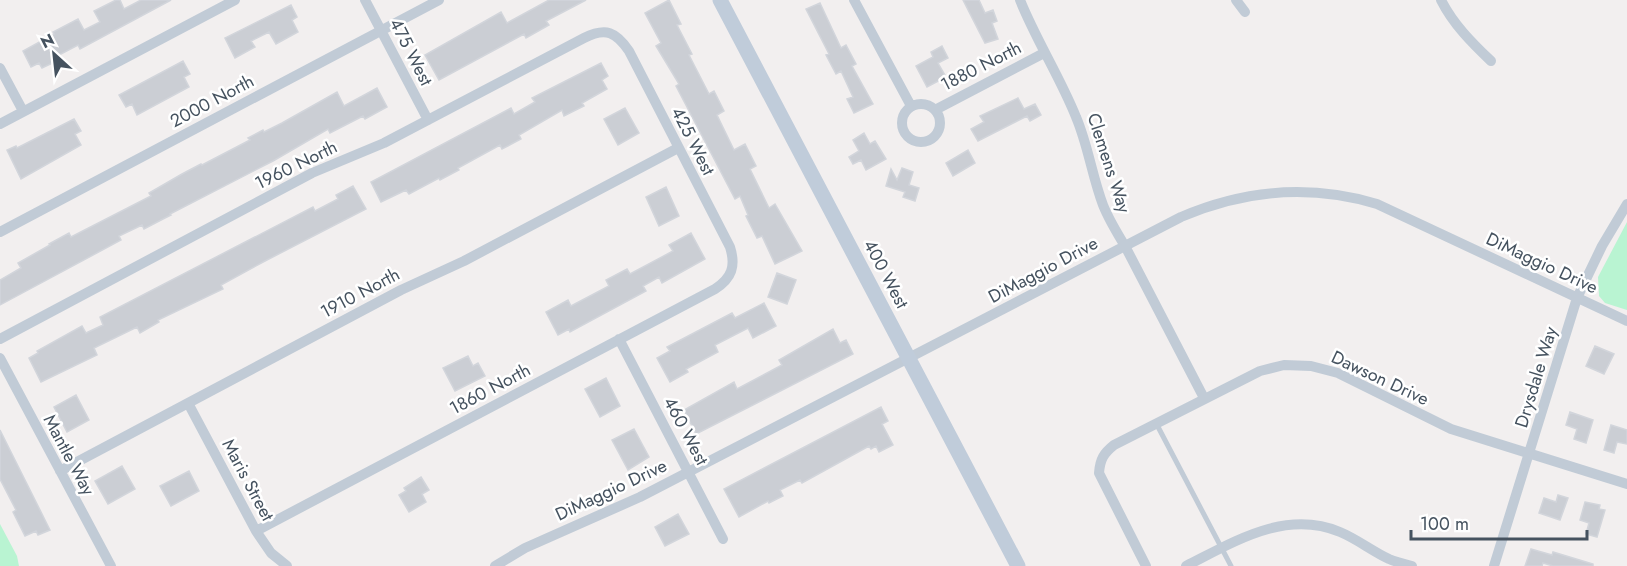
<svg xmlns="http://www.w3.org/2000/svg" width="1627" height="566" viewBox="0 0 1627 566" font-family="Jost,sans-serif">
	<style>
		.green { fill: #b9f4d2 }
		.building { fill: #cbced4; stroke: #d2d5db; stroke-width: 1.5 }
		.lines { fill: none; stroke-linecap: round; stroke-linejoin: round }
		.lane { stroke: #c1cbd6; stroke-width: 5 }
		.street { stroke: #c1cbd6; stroke-width: 10 }
		.secondary { stroke: #c0ccda; stroke-width: 15 }
		.labels { text-anchor: middle; dominant-baseline: central; stroke-width: 5; stroke-linejoin: round; paint-order: stroke }
		.street-label { font-size: 18px; fill: #45525f; stroke: #fff }
	</style>
	<rect width="100%" height="100%" fill="#f2efef"/>
	<!-- green -->
	<path class="green" d="M1627 222V310L1605 303 1599 296 1598 277Z
		M0 524 17 556 19 566H0Z"/>
	<!-- building -->
	<path class="building" d="M116 0H120L124 9 141 0H171L80 49 78 45 57 56 59 60 42 68 39 63 31 67 23 51 54 34 53 32 78 19 84 30 100 22 94 11Z
		M549 0H586L546 21 549 25 526 38 524 34 439 80 425 55 501 12 507 23Z
		M669 0 681 24 677 25 692 54 689 55 709 94 714 91 724 111 717 115 734 150 745 144 756 166 750 169 769 208 775 204 802 251 775 264 762 236 757 238 746 216 748 215 740 196 735 199 676 86 679 84 656 46 661 43 645 13Z
		M963 0H979L985 13 993 10 997 21 992 23 998 39 985 43Z
		M820 3 841 48 846 45 856 64 852 66 873 104 854 113 847 99 853 97 841 71 836 74 826 55 829 54 806 9Z
		M291 5 297 17 292 20 298 32 276 44 269 32 251 41 255 47 235 58 225 38Z
		M942 46 948 58 938 63 946 77 927 87 916 66 933 57 931 52Z
		M183 61 190 74 184 77 189 87 137 115 132 104 126 107 119 95Z
		M601 63 608 76 602 80 607 89 582 103 584 106 564 116 562 110 519 135 521 139 502 149 500 145 458 168 459 170 440 180 439 178 409 194 406 190 381 202 371 182 511 108 514 114 535 102 532 98Z
		M377 88 387 107 365 119 363 116 330 133 328 129 273 161 170 214 171 215 163 219 144 229 142 225 119 236 121 240 0 305V280L21 268 18 263 50 245 49 244 69 233 71 237 151 196 149 193 182 174 201 164 202 165 250 140 248 138 263 130 264 132 282 123 337 92 344 106Z
		M1018 98 1024 109 1035 104 1041 115 1030 121 1027 116 978 141 971 129 984 122 980 116Z
		M625 108 639 133 618 145 604 119Z
		M74 119 81 131 75 134 81 145 21 179 7 150 16 146 17 148Z
		M864 133 870 144 875 141 886 159 866 170 861 160 853 164 849 157 859 151 853 140Z
		M968 150 975 163 953 176 946 163Z
		M902 168 913 172 909 185 919 188 915 201 903 197 905 192 886 186 891 169 897 180Z
		M353 186 366 209 265 261 221 285 223 289 158 320 159 322 140 333 137 327 94 348 97 355 41 382 29 358 38 353 37 351 82 326 86 333 103 325 100 317 313 207 315 211 338 199 336 195Z
		M666 187 679 216 659 226 646 197Z
		M691 233 705 259 662 283 659 277 643 286 646 291 570 332 569 329 558 335 546 312 568 300 571 306 609 286 606 280 627 269 630 274 673 251 669 245Z
		M777 273 796 280 787 304 768 297Z
		M764 303 776 326 753 338 748 328 715 345 718 352 686 369 688 372 670 382 657 358 670 351 667 347 732 313 735 318Z
		M833 329 840 343 846 340 853 354 696 434 684 410 734 382 737 389 782 365 779 360Z
		M1595 346 1614 354 1604 374 1586 366Z
		M468 356 473 366 478 363 485 376 455 391 443 368Z
		M606 378 620 406 600 417 585 389Z
		M76 395 89 420 67 432 54 407Z
		M881 407 888 421 882 424 893 445 879 452 876 446 871 449 869 446 802 483 800 480 780 490 783 496 769 503 768 501 739 517 724 489Z
		M1570 412 1593 420 1586 443 1574 439 1577 429 1566 425Z
		M1611 425 1627 430V444L1617 442 1614 453 1604 450Z
		M634 429 649 457 628 470 612 440Z
		M0 430 50 530 38 535 36 531 25 536 13 512 16 510 0 479Z
		M122 466 135 489 108 504 95 481Z
		M189 471 199 491 171 506 160 486Z
		M421 477 429 490 422 494 426 502 409 512 399 495 406 491 404 488Z
		M1558 495 1568 498 1560 520 1539 513 1544 498 1556 502Z
		M1585 502 1600 505 1599 509 1605 510 1597 537 1586 534 1589 523 1580 520Z
		M678 514 689 534 665 546 655 527Z
		M1531 549 1552 555 1553 552 1593 564V566H1553L1543 563 1542 566H1525Z"/>
	<g class="lines">
		<!-- lane -->
		<path class="lane" d="M1156 423 1231 566"/>
		<!-- street -->
		<path class="street" d="M365 0 428 120
			M854 0 911 106
			M1020 0C1036 40 1060 77 1076 117 1088 145 1092 176 1103 205 1109 220 1117 233 1125 246L1204 398
			M1236 0 1245 12
			M1441 0C1453 24 1472 43 1491 61
			M0 68 23 111
			M902 123a19 19 0 1 1 38 0a19 19 0 1 1-38 0Z
			M935 110 1044 53
			M0 124 235 0
			M0 232 439 0
			M0 339 312 173 384 143 584 38C606 27 616 32 629 51L730 247C736 266 732 278 715 289L256 531
			M619 339 723 539
			M0 358 111 566
			M188 403 256 531 271 553 287 566
			M60 471 401 290 464 261 678 148
			M495 566 525 548 640 497 1181 217C1244 190 1310 184 1377 204L1627 321
			M1146 566 1099 473C1100 459 1104 453 1114 445L1260 371 1284 365 1311 366 1338 373 1451 429 1627 484
			M1186 566C1234 542 1285 509 1340 532 1357 539 1372 551 1389 559 1396 562 1404 564 1412 566
			M1494 566 1577 298 1602 246 1627 204"/>
		<!-- secondary -->
		<path class="secondary" d="M720 0 1018 566"/>
	</g>
	<g class="labels">
		<!-- street labels -->
		<g class="street-label">
			<text transform="translate(411 52) rotate(63)">475 West</text>
			<text transform="translate(981 66) rotate(-27)">1880 North</text>
			<text transform="translate(212 101) rotate(-28)">2000 North</text>
			<text transform="translate(693 141) rotate(63)">425 West</text>
			<text transform="translate(1109 163) rotate(72)">Clemens Way</text>
			<text transform="translate(296 165) rotate(-26)">1960 North</text>
			<text transform="translate(1542 263) rotate(25)">DiMaggio Drive</text>
			<text transform="translate(1043 270) rotate(-28)">DiMaggio Drive</text>
			<text transform="translate(886 274) rotate(62)">400 West</text>
			<text transform="translate(360 293) rotate(-28)">1910 North</text>
			<text transform="translate(1536 377) rotate(-73)">Drysdale Way</text>
			<text transform="translate(1380 378) rotate(25)">Dawson Drive</text>
			<text transform="translate(490 389) rotate(-28)">1860 North</text>
			<text transform="translate(686 431) rotate(62)">460 West</text>
			<text transform="translate(69 455) rotate(62)">Mantle Way</text>
			<text transform="translate(248 480) rotate(62)">Maris Street</text>
			<text transform="translate(611 490) rotate(-25)">DiMaggio Drive</text>
		</g>
	</g>
	<!-- north arrow -->
	<g transform="translate(54 54) rotate(333)" stroke="#ffffff" stroke-width="4.5" paint-order="stroke">
	<path d="M0-4.5L10 22L0 15L-10 22Z" fill="#45525f"/>
	<text y="-9" font-size="16" font-weight="bold" text-anchor="middle" fill="#45525f">N</text>
	</g>
	<!-- scale -->
	<path d="M1411 530v9h176v-9" fill="none" stroke="#45525f" stroke-width="3"/>
	<text x="1420" y="530" font-size="18" fill="#45525f" stroke="#ffffff" stroke-width="4.5" paint-order="stroke">100 m</text>
</svg>
